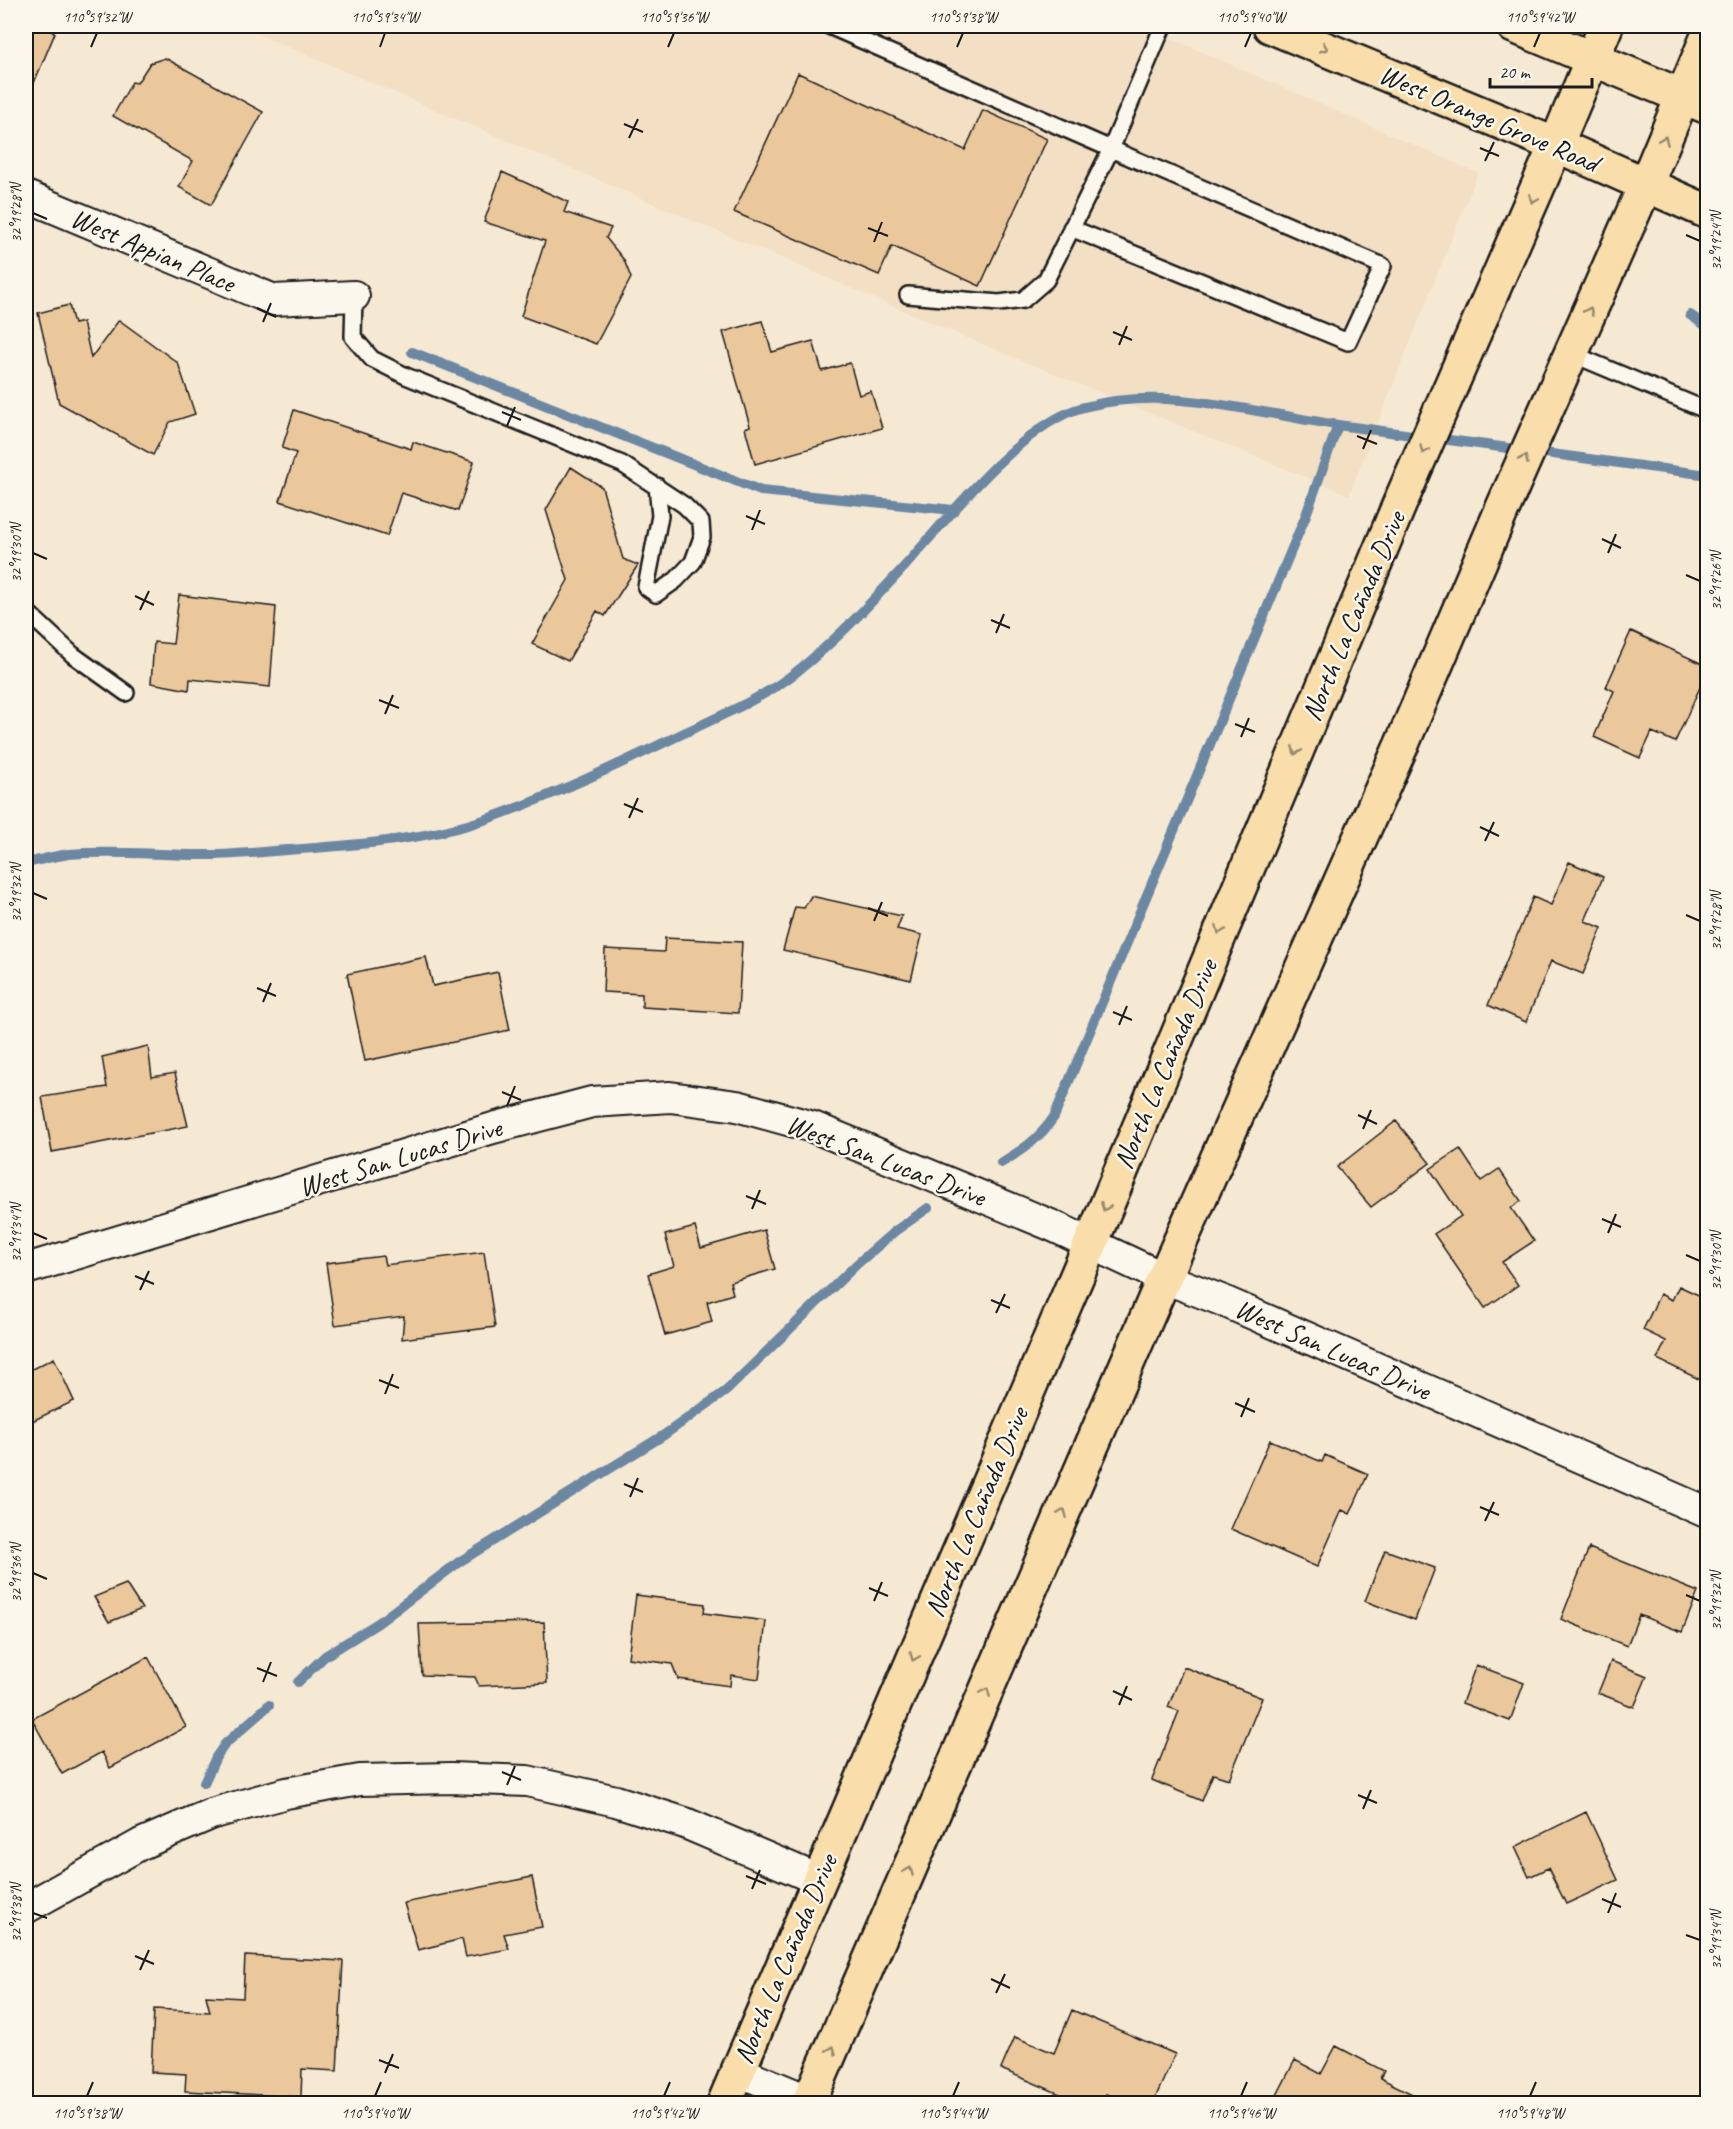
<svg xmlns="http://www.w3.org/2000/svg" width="1733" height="2129" viewBox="0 0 1733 2129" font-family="Caveat,sans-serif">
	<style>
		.built { fill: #f3dfc3 }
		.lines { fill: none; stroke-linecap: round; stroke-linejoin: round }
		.stream { stroke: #6c87a2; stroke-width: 10 }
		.building { fill: #ebc79c; stroke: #1c1c1c; stroke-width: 1.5 }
		.service-casing { stroke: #1c1c1c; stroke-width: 20 }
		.minor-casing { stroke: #1c1c1c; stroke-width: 34 }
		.primary-casing { stroke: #1c1c1c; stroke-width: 38 }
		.service { stroke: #fbf7ec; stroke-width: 15 }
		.minor { stroke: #fbf7ec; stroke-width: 30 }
		.primary { stroke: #f9deab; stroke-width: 33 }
		.oneway { stroke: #96876b }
		.ticks { fill: none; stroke: #1c1c1c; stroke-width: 2 }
		.labels { text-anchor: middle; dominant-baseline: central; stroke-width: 5; stroke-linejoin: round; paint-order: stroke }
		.street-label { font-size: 28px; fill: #1c1c1c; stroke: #fbf7ec }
		.neatline { fill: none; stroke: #1c1c1c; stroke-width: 2 }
		.ticks-label { font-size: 15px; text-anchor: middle; fill: #1c1c1c }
	</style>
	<rect width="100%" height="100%" fill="#f6e9d4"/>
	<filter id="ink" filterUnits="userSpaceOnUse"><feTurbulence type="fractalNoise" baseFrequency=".0167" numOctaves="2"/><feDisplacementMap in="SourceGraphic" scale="12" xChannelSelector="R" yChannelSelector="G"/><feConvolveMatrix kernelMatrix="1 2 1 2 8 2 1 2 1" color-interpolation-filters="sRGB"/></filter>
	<g filter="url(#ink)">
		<!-- built -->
		<path class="built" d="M239 26H1143L1478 173 1349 495 979 343Z"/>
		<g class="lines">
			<!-- stream -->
			<path class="stream" d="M1690 315 1708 327
				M412 352 761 491 954 510
				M26 863C40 860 54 856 69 854 112 850 157 855 201 855 230 856 259 852 288 850 354 845 421 841 484 820 553 796 620 764 686 732 720 716 765 697 795 673 837 640 869 605 905 566 947 519 1023 422 1084 407 1170 385 1253 413 1338 425L1708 475
				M1001 1163C1024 1149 1039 1139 1054 1117L1306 515 1338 425
				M298 1682 325 1656 378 1623 459 1562 664 1435 726 1391 857 1264 895 1231 928 1208
				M204 1783 216 1757 225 1744 269 1705"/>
		</g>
		<!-- building -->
		<path class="building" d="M26 26H41L55 33 26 102Z
			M165 58 263 112 211 205 179 187 193 161 113 116 132 82 137 83 150 63Z
			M798 73 965 150 983 110 1047 139 980 286 892 246 879 275 734 212Z
			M502 172 568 202 564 212 611 228 606 238 624 260 631 278 596 344 521 316 545 241 484 222Z
			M69 305 74 324 83 322 91 358 119 320 178 363 195 414 170 422 153 455 59 403 38 313Z
			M762 321 772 352 813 341 822 371 850 363 859 395 871 391 882 428 755 464 745 428 750 426 723 332Z
			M294 410 411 449 413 442 474 462 458 511 401 493 387 536 280 501 296 453 282 448Z
			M571 467 602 487 623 559 638 565 605 616 597 611 568 661 532 644 568 580 546 510Z
			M179 595 276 607 270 687 190 679 189 690 151 683 154 642 173 644Z
			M1631 631 1707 666V672L1675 742 1652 732 1640 758 1594 737 1614 691 1606 687Z
			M1569 862 1603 877 1585 921 1602 928 1583 974 1551 961 1526 1022 1488 1005 1533 897 1551 905Z
			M811 896 902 916 897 929 922 935 911 980 783 950 795 907 804 908Z
			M665 938 742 942 738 1013 642 1007V994L603 992 605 949 664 952Z
			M426 957 433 986 498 972 510 1030 365 1061 347 974Z
			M148 1046 152 1077 175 1073 188 1126 52 1152 42 1097 107 1087 102 1057Z
			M1396 1121 1430 1163 1371 1207 1337 1167Z
			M1460 1149 1481 1181 1499 1169 1521 1201 1511 1208 1534 1241 1502 1262 1518 1285 1485 1308 1434 1234 1461 1216 1430 1169Z
			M695 1227 701 1248 764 1230 775 1269 730 1282 733 1294 707 1302 712 1322 665 1335 648 1274 674 1266 665 1235Z
			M484 1252 495 1327 402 1339 404 1316 335 1325 326 1263 383 1256 385 1265Z
			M1679 1286 1707 1299V1383L1657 1359 1666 1341 1643 1330 1660 1294 1672 1300Z
			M54 1358 74 1401 26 1424V1372Z
			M1270 1440 1322 1462 1325 1455 1368 1474 1350 1514 1342 1510 1317 1567 1231 1529Z
			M1589 1548 1698 1592 1682 1632 1639 1615 1627 1646 1561 1619Z
			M1385 1550 1435 1568 1415 1620 1365 1601Z
			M126 1584 142 1609 109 1622 94 1597Z
			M636 1595 705 1604 704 1613 766 1621 759 1679 731 1675 730 1686 678 1679 672 1664 628 1658Z
			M544 1622 547 1683 479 1686 475 1677 422 1675 419 1624Z
			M148 1657 186 1727 110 1768 102 1752 62 1774 32 1719Z
			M1611 1661 1647 1676 1634 1707 1598 1693Z
			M1476 1665 1524 1683 1510 1721 1462 1703Z
			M1184 1667 1262 1698 1229 1779 1213 1774 1202 1801 1152 1780 1179 1711 1168 1707Z
			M1586 1812 1618 1880 1566 1904 1548 1868 1529 1877 1515 1847Z
			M532 1877 542 1927 504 1934 509 1949 466 1957 462 1939 418 1950 404 1903Z
			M245 1956 343 1961 337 2071 302 2069 301 2097 185 2091 186 2074 151 2072 154 2009 210 2012 206 1996 243 1998Z
			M1072 2010 1175 2054 1153 2103H1127L1106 2094 1102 2103H1081L1001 2069 1015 2037 1054 2053Z
			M1336 2046 1384 2071 1380 2078 1430 2103H1273L1295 2060 1321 2074Z"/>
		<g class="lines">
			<defs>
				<path id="service" d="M829 26 1111 149 1046 280 1023 300 999 303 908 295
					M1071 228 1348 342 1383 266 1111 149 1163 26
					M354 296 353 337 372 359 406 376 622 464 684 505 701 522 702 537 693 562 676 580 656 594 646 587 660 516 657 486
					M1570 353 1708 411
					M26 611 73 655 126 693"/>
				<path id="minor" d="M26 196 274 300 354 296
					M26 1269 493 1128 592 1102 670 1097 737 1106 813 1127 1053 1226 1164 1278 1221 1300 1708 1513
					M26 1908 141 1844 211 1814 286 1793 360 1780 451 1778 527 1781 616 1801 685 1823 819 1880
					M738 2071 817 2104"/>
				<path id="primary" d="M1270 26 1556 145 1708 212
					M1514 26 1708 107
					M724 2104 1091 1243 1400 503 1556 145 1606 26
					M808 2104 1164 1278 1402 744 1501 512 1646 184 1708 36"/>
			</defs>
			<!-- service casing -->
			<use href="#service" class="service-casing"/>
			<!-- minor casing -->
			<use href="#minor" class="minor-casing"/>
			<!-- primary casing -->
			<use href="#primary" class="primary-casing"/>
			<!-- service -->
			<use href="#service" class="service"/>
			<!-- minor -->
			<use href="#minor" class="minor"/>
			<!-- primary -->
			<use href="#primary" class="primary"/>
		</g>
		<!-- one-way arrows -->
		<defs><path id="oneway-chevron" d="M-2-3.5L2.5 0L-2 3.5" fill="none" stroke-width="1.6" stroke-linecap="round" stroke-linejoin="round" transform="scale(1.5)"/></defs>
		<g class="oneway">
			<use href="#oneway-chevron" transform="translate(1324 48) rotate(23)"/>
			<use href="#oneway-chevron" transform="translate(1664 140) rotate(-67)"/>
			<use href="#oneway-chevron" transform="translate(1533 199) rotate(113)"/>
			<use href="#oneway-chevron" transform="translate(1589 311) rotate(-66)"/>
			<use href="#oneway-chevron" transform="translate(1424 450) rotate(114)"/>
			<use href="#oneway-chevron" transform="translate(1524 459) rotate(-66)"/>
			<use href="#oneway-chevron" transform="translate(1296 751) rotate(113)"/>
			<use href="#oneway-chevron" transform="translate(1220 930) rotate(113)"/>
			<use href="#oneway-chevron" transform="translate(1105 1207) rotate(113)"/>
			<use href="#oneway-chevron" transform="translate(1063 1513) rotate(-67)"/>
			<use href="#oneway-chevron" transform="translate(914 1657) rotate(113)"/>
			<use href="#oneway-chevron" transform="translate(986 1692) rotate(-67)"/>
			<use href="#oneway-chevron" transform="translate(909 1871) rotate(-67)"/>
			<use href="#oneway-chevron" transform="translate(832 2050) rotate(-67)"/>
		</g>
	</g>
	<!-- ticks -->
	<path class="ticks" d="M91 47 97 33M380 47 385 33M668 47 674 33M957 47 963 33M1245 47 1251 33M1534 47 1540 33M624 124 643 132M629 138 638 119M1480 148 1499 156M1485 161 1494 142M33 213 47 219M868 228 888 236M1686 235 1700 241M874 242 882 222M257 308 276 317M263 322 271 303M1113 332 1132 340M1119 345 1127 326M502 412 521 420M507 426 515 407M1357 436 1377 444M1363 449 1371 430M746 516 765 524M752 530 760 510M1602 539 1621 548M33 553 47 559M1608 553 1616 534M1686 575 1700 581M135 596 154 605M140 610 149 591M991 620 1010 628M996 633 1004 614M379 700 399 708M385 714 393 695M1235 724 1255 732M1241 737 1249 718M624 804 643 812M629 818 638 798M1480 827 1499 836M1485 841 1494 822M33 893 47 899M868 908 888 916M1686 915 1700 921M874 921 882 902M257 988 276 996M263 1002 271 983M1113 1012 1132 1020M1119 1025 1127 1006M502 1092 521 1100M507 1106 515 1086M1358 1115 1377 1124M1363 1129 1371 1110M746 1196 766 1204M752 1209 760 1190M1602 1219 1621 1227M33 1233 47 1239M1608 1233 1616 1214M1686 1255 1700 1261M135 1276 154 1284M140 1290 149 1271M991 1300 1010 1308M996 1313 1005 1294M379 1380 399 1388M385 1394 393 1374M1235 1403 1255 1412M1241 1417 1249 1398M624 1484 643 1492M630 1497 638 1478M1480 1507 1499 1515M1485 1521 1494 1502M33 1573 47 1579M869 1588 888 1596M1686 1595 1700 1601M874 1601 882 1582M257 1668 277 1676M263 1682 271 1662M1113 1691 1132 1700M1119 1705 1127 1686M502 1772 521 1780M507 1785 515 1766M1358 1795 1377 1803M1363 1809 1371 1790M746 1876 766 1884M752 1889 760 1870M1602 1899 1621 1907M33 1913 47 1918M1608 1913 1616 1893M1686 1935 1700 1940M135 1956 154 1964M140 1970 149 1950M991 1979 1010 1988M996 1993 1005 1974M379 2060 399 2068M385 2073 393 2054M87 2096 93 2082M375 2096 381 2082M664 2096 670 2082M953 2096 959 2082M1241 2096 1247 2082M1530 2096 1536 2082"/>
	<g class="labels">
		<!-- street labels -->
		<g class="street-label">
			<text transform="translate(1489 118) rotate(23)">West Orange Grove Road</text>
			<text transform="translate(153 250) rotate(23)">West Appian Place</text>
			<text transform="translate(1353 616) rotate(-67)">North La Cañada Drive</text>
			<text transform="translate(1165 1064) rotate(-67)">North La Cañada Drive</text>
			<text transform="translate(400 1157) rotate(-17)">West San Lucas Drive</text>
			<text transform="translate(886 1160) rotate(21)">West San Lucas Drive</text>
			<text transform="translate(1333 1349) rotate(24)">West San Lucas Drive</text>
			<text transform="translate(976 1512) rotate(-67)">North La Cañada Drive</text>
			<text transform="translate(785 1959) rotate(-67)">North La Cañada Drive</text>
		</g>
	</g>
	<!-- margin -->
	<rect width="1733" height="2129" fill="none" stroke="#fbf7ec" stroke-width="66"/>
	<!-- scale -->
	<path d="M1490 78v9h102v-9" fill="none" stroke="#1c1c1c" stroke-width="3"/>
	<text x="1499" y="78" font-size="18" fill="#1c1c1c" stroke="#fbf7ec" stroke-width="4.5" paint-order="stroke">20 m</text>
	<rect x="33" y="33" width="1667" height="2063" class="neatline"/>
	<g class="ticks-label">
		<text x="97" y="22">110°59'32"W</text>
		<text x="385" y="22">110°59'34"W</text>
		<text x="674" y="22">110°59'36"W</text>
		<text x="963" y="22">110°59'38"W</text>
		<text x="1251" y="22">110°59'40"W</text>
		<text x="1540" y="22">110°59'42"W</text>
		<text transform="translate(16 213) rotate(-90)" y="5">32°19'28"N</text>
		<text transform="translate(1716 241) rotate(-90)" y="5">32°19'24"N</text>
		<text transform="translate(16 553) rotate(-90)" y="5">32°19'30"N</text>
		<text transform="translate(1716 581) rotate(-90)" y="5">32°19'26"N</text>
		<text transform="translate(16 893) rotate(-90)" y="5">32°19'32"N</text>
		<text transform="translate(1716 921) rotate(-90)" y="5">32°19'28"N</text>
		<text transform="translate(16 1233) rotate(-90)" y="5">32°19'34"N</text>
		<text transform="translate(1716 1261) rotate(-90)" y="5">32°19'30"N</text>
		<text transform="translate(16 1573) rotate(-90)" y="5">32°19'36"N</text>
		<text transform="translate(1716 1601) rotate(-90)" y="5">32°19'32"N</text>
		<text transform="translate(16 1913) rotate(-90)" y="5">32°19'38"N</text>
		<text transform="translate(1716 1940) rotate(-90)" y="5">32°19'34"N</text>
		<text x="87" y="2118">110°59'38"W</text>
		<text x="375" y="2118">110°59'40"W</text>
		<text x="664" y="2118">110°59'42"W</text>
		<text x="953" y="2118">110°59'44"W</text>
		<text x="1241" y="2118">110°59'46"W</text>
		<text x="1530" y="2118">110°59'48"W</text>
	</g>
</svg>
